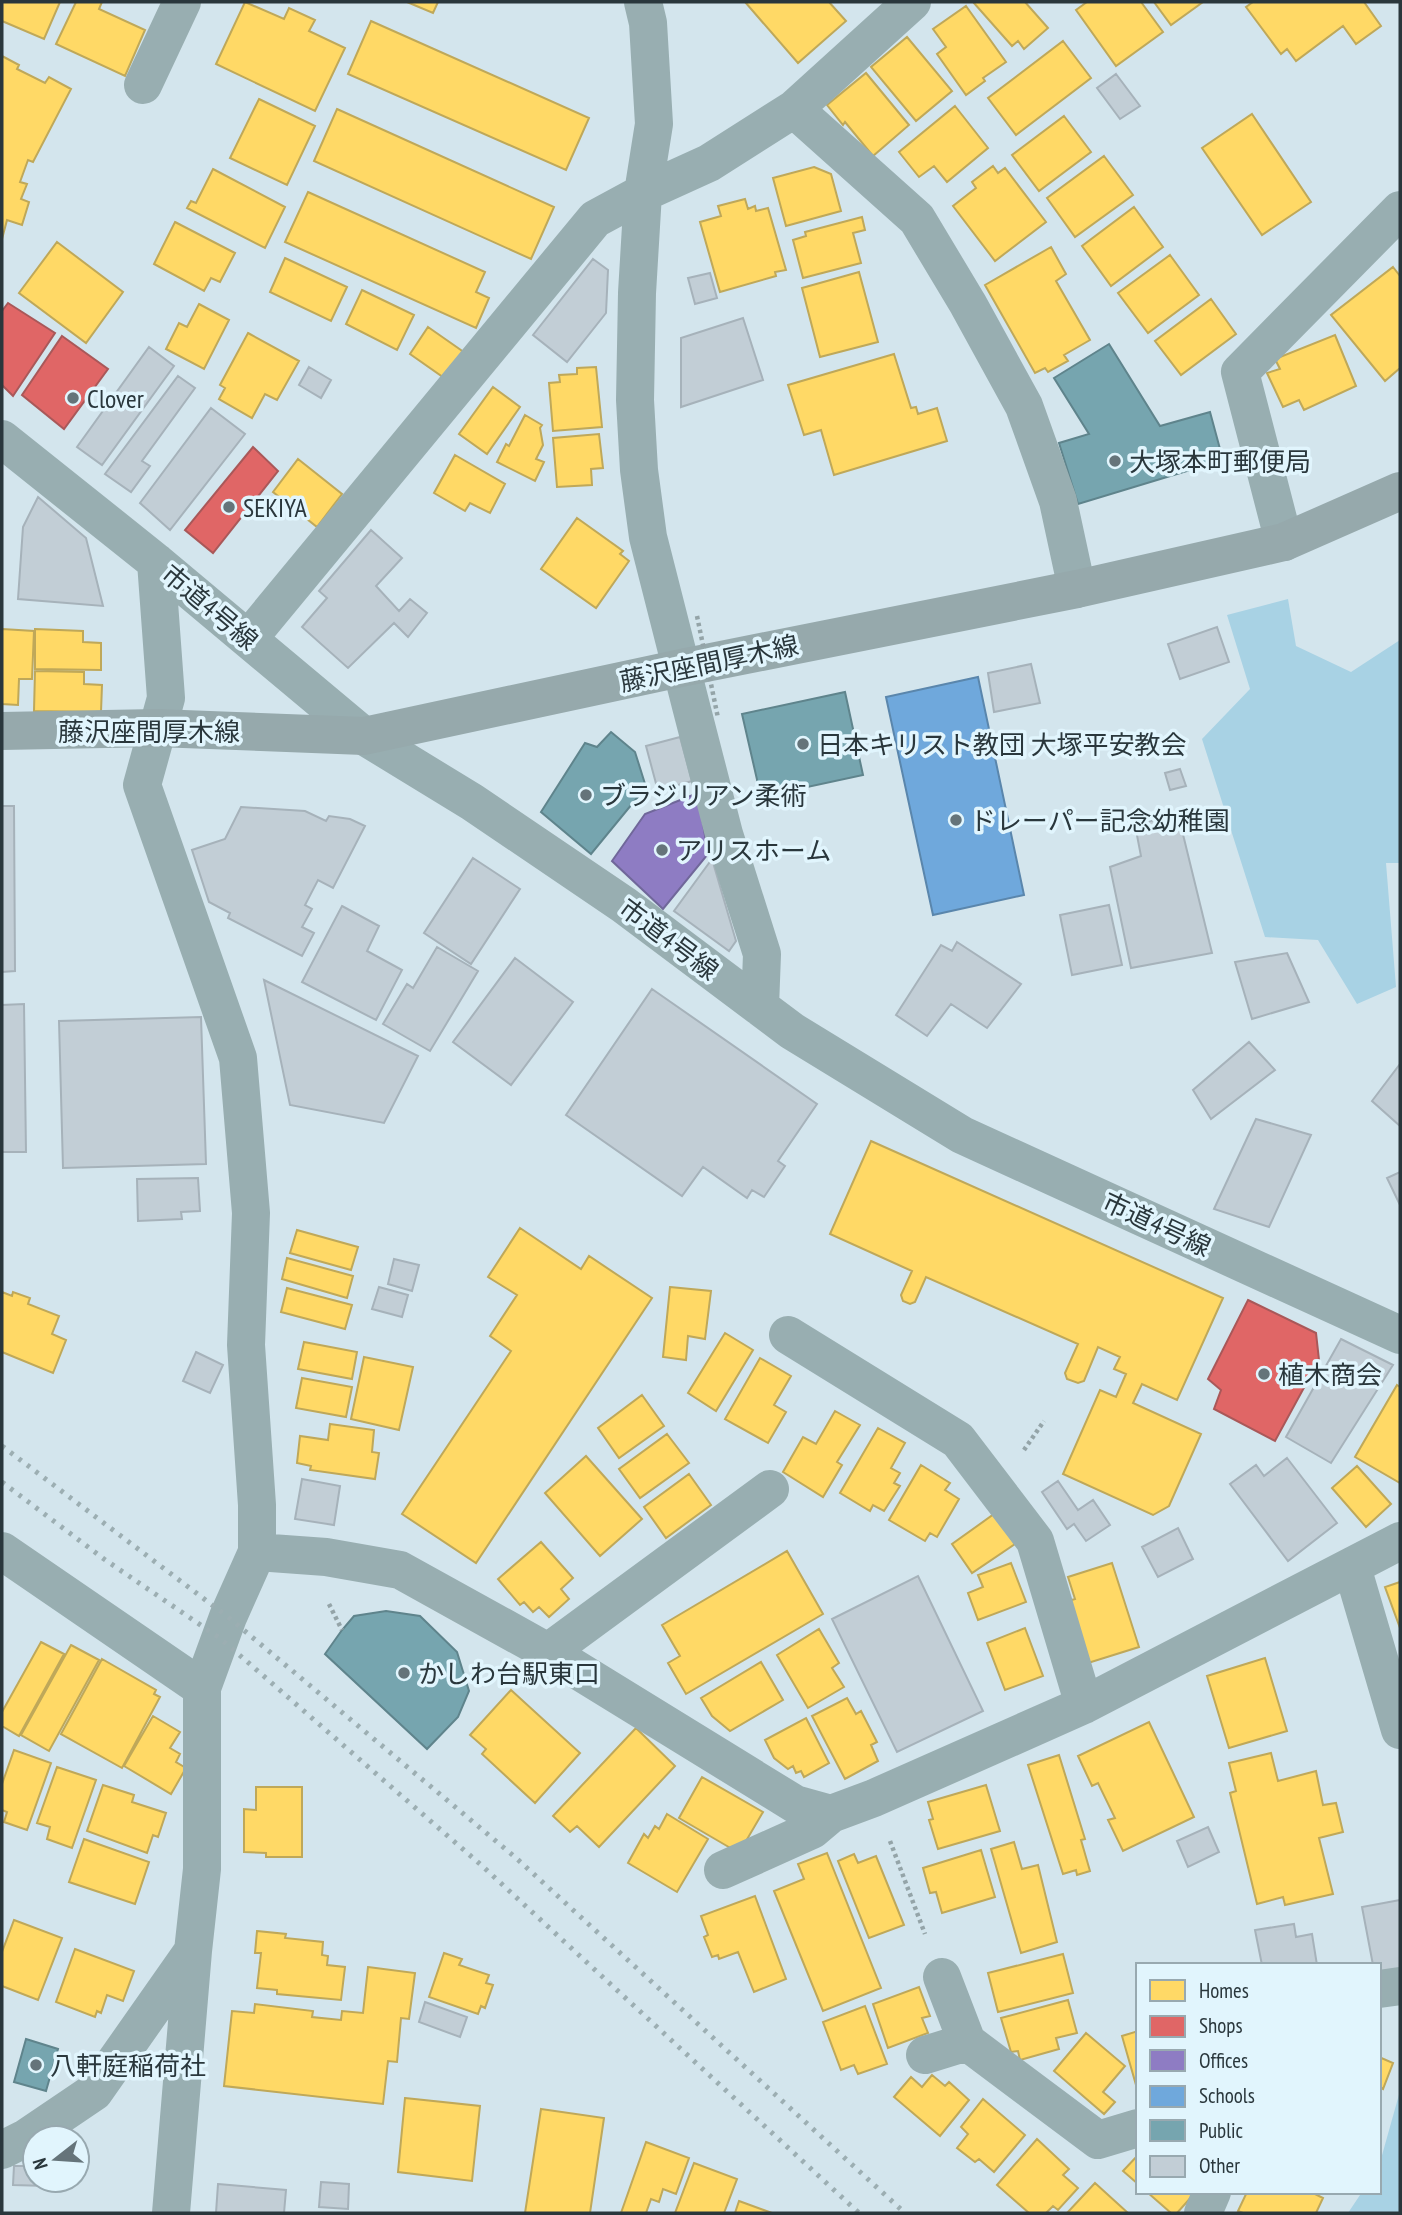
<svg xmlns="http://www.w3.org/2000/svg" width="1402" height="2215" viewBox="0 0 1402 2215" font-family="'PT Sans Narrow','Noto Sans JP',sans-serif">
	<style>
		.green { fill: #a8d2e4 }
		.homes { fill: #ffd966; stroke: #bfa859; stroke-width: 2 }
		.shops { fill: #e06666; stroke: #a95859; stroke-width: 2 }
		.offices { fill: #8e7cc3; stroke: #70679a; stroke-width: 2 }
		.schools { fill: #6fa8dc; stroke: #5a86ac; stroke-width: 2 }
		.public { fill: #76a5af; stroke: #5f848c; stroke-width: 2 }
		.building { fill: #c2ced6; stroke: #a6b2ba; stroke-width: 2 }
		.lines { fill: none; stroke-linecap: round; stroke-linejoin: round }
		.path { stroke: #94a4a8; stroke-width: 4.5; stroke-dasharray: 3.5 3.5; stroke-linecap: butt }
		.minor { stroke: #98aeb1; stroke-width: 38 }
		.major { stroke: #96a9ac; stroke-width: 38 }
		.rail { stroke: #9caeb2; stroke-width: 5; stroke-dasharray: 3.5 7; stroke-linecap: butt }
		.path-bridge { stroke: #94a4a8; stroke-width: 4.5; stroke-dasharray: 3.5 3.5; stroke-linecap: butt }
		.poi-dot { fill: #65747a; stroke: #e1f5fd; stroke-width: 2.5 }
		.labels { text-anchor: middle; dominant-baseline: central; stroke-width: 7; stroke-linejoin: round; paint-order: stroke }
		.poi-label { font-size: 26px; fill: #2a373c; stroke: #e1f5fd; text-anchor: start }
		.street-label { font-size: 26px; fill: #2a373c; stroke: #e1f5fd }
	</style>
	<rect width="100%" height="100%" fill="#d3e5ed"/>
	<!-- green -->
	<path class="green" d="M1288 599 1296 646 1351 672 1400 640V863H1386L1396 987 1357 1004 1318 940 1265 937 1202 739 1250 689 1227 615Z
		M1400 2091V2213H1348L1362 2192H1379V2166Z"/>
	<!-- homes -->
	<path class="homes" d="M2 2H60L44 39 2 21Z
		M76 2H102L99 9 145 30 125 76 56 44Z
		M245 2 284 19 289 8 315 20 309 31 345 48 315 111 216 64Z
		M407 2H438L433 13Z
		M745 2H829L846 21 798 63Z
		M973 2H1025L1048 28 1024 49 1018 41 1012 46Z
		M1087 2H1141L1163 32 1116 66 1076 10Z
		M1154 2H1203L1171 25Z
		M1253 2H1364L1381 26 1356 44 1343 26 1296 61 1287 49 1281 54 1246 7Z
		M966 6 1006 62 983 78 985 81 966 95 937 54 946 47 933 29Z
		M371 21 589 118 566 170 348 74Z
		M907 37 952 91 916 121 871 67Z
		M1063 41 1091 78 1016 135 988 98Z
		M2 56 19 65 17 69 45 83 49 77 71 89 33 162 28 160 20 182 27 184 21 199 29 202 22 225 7 220 2 239Z
		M866 73 909 125 873 156 845 122 843 125 827 105Z
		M259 99 315 126 287 185 230 158Z
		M955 106 988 148 947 182 934 166 919 177 899 152Z
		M337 109 554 207 531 259 314 161Z
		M1252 114 1311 202 1262 235 1202 148Z
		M1064 116 1091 152 1039 191 1012 155Z
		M1104 156 1133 195 1075 237 1047 198Z
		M993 166 998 173 1005 168 1046 222 995 261 953 206 976 188 972 182Z
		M814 167 831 174 841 211 786 226 773 178Z
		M213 169 285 207 265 248 187 208 191 201 196 203Z
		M308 192 485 272 476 292 489 298 476 328 285 242Z
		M745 199 748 209 755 206 756 211 768 208 786 270 775 272 776 276 720 292 700 222 721 216 718 206Z
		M1134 207 1163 247 1111 286 1082 246Z
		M862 217 865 230 853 233 861 263 803 278 793 240 806 236 805 232Z
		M175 222 235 253 220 282 211 278 204 291 154 264Z
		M57 242 123 292 86 343 19 293Z
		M1051 247 1066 274 1056 281 1090 340 1064 355 1068 361 1048 372 1045 368 1035 373 985 285Z
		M1170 255 1199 295 1148 333 1118 293Z
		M285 258 347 287 331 321 270 292Z
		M1393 267 1400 276V368L1385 381 1331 315Z
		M859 272 878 342 820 357 802 288Z
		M362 290 414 315 397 350 346 324Z
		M1211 299 1236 334 1181 375 1155 341Z
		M199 304 229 320 204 369 166 349 179 323 187 327Z
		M428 327 468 355 450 382 410 354Z
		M248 333 299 361 277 400 265 394 252 418 219 399 225 388 220 385Z
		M1335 335 1356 386 1304 410 1299 400 1283 407 1267 373 1280 369 1275 359Z
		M894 354 911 408 916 407 918 414 937 408 947 441 834 475 821 430 804 435 788 385Z
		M596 367 602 427 553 431 549 383 560 382 559 375 577 374V368Z
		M493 387 520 407 487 454 459 434Z
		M525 415 542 425 540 428 543 445 536 459 544 462 535 481 497 462 506 444 509 446Z
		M599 434 603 468 591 469 592 485 557 487 553 438Z
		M455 455 505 484 490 513 470 503 465 511 434 493Z
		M298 459 342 494 317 527 273 492Z
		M577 518 623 551 620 554 629 561 596 608 541 569Z
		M2 629 34 631 32 679H19L18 705 2 704Z
		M35 629 83 631V642L101 643V670L35 669Z
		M35 671 84 672V684L102 685 101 712 34 711Z
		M871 1141 1223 1298 1177 1400 1142 1384 1133 1403 1201 1434 1169 1506 1153 1515 1063 1474 1100 1390 1116 1397 1126 1374 1114 1369 1120 1357 1098 1347 1084 1381 1078 1383 1067 1379 1065 1373 1078 1344 926 1277 915 1302 910 1304 903 1301 901 1295 912 1271 830 1234Z
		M520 1228 581 1269 589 1256 652 1298 476 1563 402 1514 511 1351 490 1336 517 1295 488 1277Z
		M297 1230 358 1247 351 1270 290 1253Z
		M287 1258 353 1276 347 1298 282 1279Z
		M670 1287 711 1291 705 1339 688 1336 686 1360 663 1357Z
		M287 1288 352 1305 345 1329 281 1312Z
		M2 1292 12 1296 13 1292 30 1298 28 1304 59 1316 52 1334 66 1340 53 1373 2 1352Z
		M725 1333 753 1350 716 1411 688 1393Z
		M304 1342 357 1352 352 1379 298 1369Z
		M364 1357 413 1367 399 1430 351 1419Z
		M760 1358 791 1376 774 1405 786 1412 768 1443 725 1419Z
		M302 1378 352 1387 346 1417 296 1408Z
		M1397 1385 1400 1387V1483L1355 1457Z
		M642 1395 664 1426 619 1458 598 1428Z
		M835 1411 860 1425 837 1462 842 1465 823 1497 783 1472 803 1437 816 1444Z
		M330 1424 374 1430 372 1452 379 1453 375 1479 310 1470 311 1466 297 1463 300 1436 328 1440Z
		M878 1428 905 1443 891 1468 900 1473 894 1483 900 1486 884 1511 873 1505 870 1511 840 1493Z
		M667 1434 689 1463 640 1498 619 1469Z
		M586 1456 642 1519 600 1556 545 1493Z
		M921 1465 950 1483 945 1490 959 1499 937 1537 930 1533 925 1541 889 1520Z
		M1357 1466 1391 1504 1366 1527 1332 1488Z
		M689 1474 711 1505 666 1538 644 1507Z
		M994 1514 1015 1544 972 1573 952 1544Z
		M541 1542 573 1578 561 1589 569 1599 549 1617 539 1607 533 1612 524 1602 520 1605 498 1579Z
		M787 1551 823 1614 686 1694 668 1663 680 1656 662 1625Z
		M1011 1563 1026 1602 978 1620 968 1593 983 1587 978 1575Z
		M1112 1563 1139 1647 1088 1663 1068 1601 1075 1599 1068 1577Z
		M1400 1582V1628L1385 1587Z
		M1025 1628 1043 1676 1005 1690 987 1643Z
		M819 1629 839 1663 832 1668 844 1687 808 1708 777 1655Z
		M41 1642 64 1654 19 1736 2 1726V1712Z
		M71 1645 99 1660 49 1751 21 1735Z
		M1265 1658 1287 1731 1229 1748 1207 1676Z
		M102 1659 156 1690 154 1694 160 1697 122 1768 61 1734Z
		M761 1662 783 1700 730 1731 712 1716 701 1698Z
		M511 1690 580 1753 535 1803 482 1754 486 1749 470 1735Z
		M847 1698 856 1714 861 1711 877 1742 871 1745 878 1761 845 1779 812 1716Z
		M153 1716 180 1732 170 1748 180 1754 176 1762 186 1768 171 1794 124 1766Z
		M806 1718 829 1763 804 1777 801 1771 796 1773 793 1766 788 1769 774 1758 765 1740Z
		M1149 1722 1194 1817 1123 1851 1108 1820 1115 1818 1098 1783 1092 1786 1078 1756Z
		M636 1728 675 1766 599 1847 577 1826 570 1832 553 1816Z
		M14 1750 51 1763 27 1830 4 1822 7 1812 2 1810V1784Z
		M1271 1753 1278 1781 1316 1771 1323 1805 1336 1803 1343 1832 1319 1838 1333 1894 1285 1905 1283 1897 1257 1904 1230 1793 1236 1791 1229 1763Z
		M1059 1755 1085 1839 1081 1840 1090 1871 1077 1875 1076 1870 1063 1874 1028 1765Z
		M57 1767 96 1780 72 1848 47 1839 50 1827 37 1823Z
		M702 1777 763 1812 739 1853 679 1818Z
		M103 1785 134 1795 132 1802 166 1813 158 1837 153 1835 147 1853 87 1831Z
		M986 1785 1000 1831 938 1849 929 1820 933 1819 928 1802Z
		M256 1787H302V1857H266V1853L244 1852V1809L256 1810Z
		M667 1814 708 1839 677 1892 628 1863 644 1834 648 1838 655 1826 659 1829Z
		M84 1839 149 1862 135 1904 69 1882Z
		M1014 1842 1022 1869 1038 1865 1057 1942 1021 1953 991 1849Z
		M981 1850 995 1897 942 1913 936 1892 930 1893 923 1868Z
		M827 1853 881 1988 823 2011 774 1891 804 1879 798 1864Z
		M854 1854 858 1863 876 1856 904 1925 869 1938 838 1861Z
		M755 1896 786 1979 754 1992 738 1952 719 1959 718 1955 712 1957 704 1937 708 1935 701 1916Z
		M14 1920 62 1938 38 2000 2 1986V1952Z
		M257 1931 286 1934 285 1938 323 1942 322 1955 328 1956 327 1965 345 1967 341 2000 277 1994V1990L257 1988 261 1953H255Z
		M75 1949 134 1971 123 2001 107 1995 101 2013 97 2011 95 2017 56 2002Z
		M444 1953 462 1959 459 1965 489 1975 486 1983 493 1985 485 2008 481 2006 478 2014 429 1997Z
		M1063 1954 1073 1993 998 2012 988 1973Z
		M368 1967 415 1973 409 2019 401 2018 397 2062 388 2061 383 2104 224 2086 232 2011 254 2013 255 2004 313 2011 312 2017 341 2020 342 2011 363 2013Z
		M919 1987 930 2016 922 2018 928 2033 888 2048 873 2004Z
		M1068 2000 1077 2033 1056 2038 1059 2049 1020 2060 1018 2051 1011 2052 1001 2018Z
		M865 2006 887 2064 858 2074 854 2065 841 2070 823 2022Z
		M1138 2031V2085H1136L1122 2036Z
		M1086 2033 1125 2066 1103 2092 1115 2102 1104 2114 1054 2071Z
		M1379 2057 1393 2063 1383 2089 1379 2087Z
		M932 2075 945 2086 949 2082 969 2100 940 2136 894 2097 911 2077 922 2087Z
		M405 2098 480 2106 472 2181 398 2172Z
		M983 2099 1025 2135 994 2172 979 2159 975 2162 957 2148 968 2134 961 2127Z
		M541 2109 604 2118 590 2213H525Z
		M1037 2139 1069 2169 1063 2175 1078 2188 1058 2210 1053 2206 1046 2213H1029L997 2185Z
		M646 2142 689 2158 676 2194 663 2189 659 2202 651 2199 646 2213H621Z
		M1138 2155V2184L1123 2171Z
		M694 2163 737 2179 724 2213H675Z
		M1095 2183 1128 2213H1067Z
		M1147 2192H1193L1194 2194 1177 2213H1171Z
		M1247 2192H1311L1323 2198 1316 2213H1243L1238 2211Z
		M739 2201 772 2213H735Z"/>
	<!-- shops -->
	<path class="shops" d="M8 303 55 333 13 396 2 385V311Z
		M62 336 108 369 64 429 22 395Z
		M253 447 278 471 213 553 185 530Z
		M1248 1300 1316 1333 1319 1360 1275 1441 1214 1409 1221 1390 1208 1379Z"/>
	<!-- offices -->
	<path class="offices" d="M698 793 708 854 663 909 612 861 645 814Z"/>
	<!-- schools -->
	<path class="schools" d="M978 677 1024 895 933 915 886 697Z"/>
	<!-- public -->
	<path class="public" d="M1109 344 1160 426 1210 412 1223 460 1078 504 1059 443 1089 434 1054 378Z
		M845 692 863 775 761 797 742 714Z
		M611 732 635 752 646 787 591 854 541 812 585 743 597 747Z
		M386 1611 420 1616 457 1652 469 1691 458 1717 427 1749 325 1654 342 1630 354 1616Z
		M26 2039 58 2049 46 2091 14 2082Z"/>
	<!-- building -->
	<path class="building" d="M1116 74 1140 106 1120 119 1097 88Z
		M593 259 608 270 606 313 567 362 533 335Z
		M710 273 717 298 695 304 688 278Z
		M743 318 763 380 681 407V338Z
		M149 347 174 366 102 465 77 447Z
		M309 367 331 380 321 398 299 385Z
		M178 376 195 388 142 461 150 466 131 492 105 474Z
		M211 408 245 434 170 530 140 503Z
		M38 497 86 538 103 606 18 599 23 527Z
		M371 530 402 558 376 586 399 611 410 599 427 613 408 637 394 623 348 668 302 627 327 598 319 591Z
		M1217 627 1229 662 1180 679 1168 644Z
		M1031 664 1040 703 994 712 988 673Z
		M680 737 692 781 658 791 646 746Z
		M1180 769 1186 786 1170 790 1165 773Z
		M2 806H14L15 971 2 972Z
		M241 807 305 811 326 821 329 816 350 819 365 826 333 888 318 880 305 905 312 909 302 927 314 933 302 956 228 918 230 913 209 902 192 850 225 839Z
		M1178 814 1212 953 1131 968 1110 867 1141 856 1135 825Z
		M473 858 520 889 471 964 424 933Z
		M712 859 736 941 729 951 674 911Z
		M1109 905 1122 965 1072 975 1060 915Z
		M342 906 379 926 367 951 402 970 376 1020 302 982Z
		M957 942 1021 984 987 1028 951 1004 927 1036 896 1015 941 945 952 951Z
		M437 947 478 971 430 1051 383 1024 407 984 413 988Z
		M1287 953 1309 1002 1252 1019 1235 962Z
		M515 958 573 1002 511 1085 453 1042Z
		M264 980 418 1056 384 1123 290 1105Z
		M652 989 817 1104 778 1161 785 1166 764 1197 752 1190 747 1198 703 1167 682 1196 566 1115Z
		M24 1004 26 1152H2V1005Z
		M201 1017 206 1164 63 1168 59 1021Z
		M1249 1042 1275 1070 1211 1119 1193 1090Z
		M1400 1064V1126L1372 1101Z
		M1256 1119 1311 1135 1269 1227 1214 1209Z
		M1400 1172V1205L1387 1178Z
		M198 1178 200 1211 181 1212 182 1219 138 1221 137 1179Z
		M394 1259 419 1265 412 1291 388 1284Z
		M379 1287 408 1295 402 1317 372 1309Z
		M1341 1339 1393 1365 1331 1463 1286 1437Z
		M196 1352 223 1365 210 1393 183 1381Z
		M1287 1458 1337 1523 1288 1561 1230 1484 1256 1465 1264 1476Z
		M302 1479 340 1486 334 1525 295 1519Z
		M1058 1481 1078 1510 1093 1500 1110 1525 1086 1541 1074 1524 1067 1529 1042 1492Z
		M1178 1528 1193 1559 1158 1577 1142 1547Z
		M918 1576 983 1711 897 1752 832 1619Z
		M1208 1827 1219 1852 1188 1867 1177 1841Z
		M1400 1900V1972L1379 1976V1965H1373L1362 1907Z
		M1294 1924 1296 1937 1312 1934 1317 1965H1262L1255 1930Z
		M425 2002 467 2017 460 2037 419 2022Z
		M14 2166H35V2180H47V2186L13 2185Z
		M321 2182 349 2184 348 2209 319 2207Z
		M218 2184 286 2190 284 2213H216Z"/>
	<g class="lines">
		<!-- path -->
		<path class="path" d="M1024 1450 1044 1421
			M329 1604 342 1630
			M890 1841 925 1934"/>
		<!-- minor -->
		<path class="minor" d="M643 2 648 23 654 124 643 193 637 293 635 400 639 470 648 537 691 706 724 834 762 954 760 1007
			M143 85 182 2
			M794 109 917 219 968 304 1024 406 1058 501 1077 589
			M2 439 156 562 364 736 472 802 624 905 792 1031 962 1135 1400 1335
			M1284 542 1240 372 1400 210
			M156 562 166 698 142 785 238 1058 251 1213 246 1345 257 1505V1552L228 1617 202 1688V1869L193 1951 171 2213
			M249 638 595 219 643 193 709 163 794 109 912 2
			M788 1335 958 1440 1035 1541 1084 1705
			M2 1551 202 1688
			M257 1552 326 1557 400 1570 548 1652 795 1804 831 1814 874 1798 1084 1705 1400 1541
			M1352 1567 1400 1730
			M548 1652 770 1489
			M723 1870 812 1830 831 1814
			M942 1977 967 2042 1098 2140 1138 2128
			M1379 1989 1400 1986
			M925 2055 967 2042
			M2 2150 26 2138 94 2092 193 1951
			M1203 2213 1212 2192"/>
		<!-- major -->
		<path class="major" d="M2 731 157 728 364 736 681 668 1077 589 1284 542 1400 491"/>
		<!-- rail -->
		<path class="rail" d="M2 1446 228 1617 515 1857 905 2213
			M2 1482 104 1559 221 1639 480 1864 859 2213"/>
		<!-- path-bridge -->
		<path class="path-bridge" d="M697 616 718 718"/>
	</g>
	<!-- markers -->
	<g class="poi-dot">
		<circle cx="73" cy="398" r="7"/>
		<circle cx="1115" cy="461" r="7"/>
		<circle cx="229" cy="507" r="7"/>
		<circle cx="803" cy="744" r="7"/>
		<circle cx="586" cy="795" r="7"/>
		<circle cx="956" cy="820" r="7"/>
		<circle cx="662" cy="850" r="7"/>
		<circle cx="1264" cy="1374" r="7"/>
		<circle cx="404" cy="1673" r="7"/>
		<circle cx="36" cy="2065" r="7"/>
	</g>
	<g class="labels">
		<!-- poi labels -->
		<g class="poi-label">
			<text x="87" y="398">Clover</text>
			<text x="1129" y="461">大塚本町郵便局</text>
			<text x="243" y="507">SEKIYA</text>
			<text x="817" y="744">日本キリスト教団 大塚平安教会</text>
			<text x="600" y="795">ブラジリアン柔術</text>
			<text x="970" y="820">ドレーパー記念幼稚園</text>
			<text x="676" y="850">アリスホーム</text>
			<text x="1278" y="1374">植木商会</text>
			<text x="418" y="1673">かしわ台駅東口</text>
			<text x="50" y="2065">八軒庭稲荷社</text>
		</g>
		<!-- street labels -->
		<g class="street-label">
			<text transform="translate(210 607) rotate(40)">市道4号線</text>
			<text transform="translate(709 663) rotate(-12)">藤沢座間厚木線</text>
			<text x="149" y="731">藤沢座間厚木線</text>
			<text transform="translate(669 939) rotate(37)">市道4号線</text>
			<text transform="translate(1157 1224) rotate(25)">市道4号線</text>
		</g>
	</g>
	<!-- border -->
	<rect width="1402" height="2215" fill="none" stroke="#2a373c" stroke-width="7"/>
	<!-- legend -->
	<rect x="1136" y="1963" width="245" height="231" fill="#e1f5fd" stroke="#98a9b0" stroke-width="2"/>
	<rect x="1150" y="1980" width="35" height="21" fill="#ffd966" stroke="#98a9b0" stroke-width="2"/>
	<text x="1199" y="1998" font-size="21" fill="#2a373c">Homes</text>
	<rect x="1150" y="2016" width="35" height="21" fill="#e06666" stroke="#98a9b0" stroke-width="2"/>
	<text x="1199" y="2033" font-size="21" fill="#2a373c">Shops</text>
	<rect x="1150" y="2050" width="35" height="21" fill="#8e7cc3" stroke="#98a9b0" stroke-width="2"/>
	<text x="1199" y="2068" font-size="21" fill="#2a373c">Offices</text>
	<rect x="1150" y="2086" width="35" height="21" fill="#6fa8dc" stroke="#98a9b0" stroke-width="2"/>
	<text x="1199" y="2103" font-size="21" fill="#2a373c">Schools</text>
	<rect x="1150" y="2120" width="35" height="21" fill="#76a5af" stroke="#98a9b0" stroke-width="2"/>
	<text x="1199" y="2138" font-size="21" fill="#2a373c">Public</text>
	<rect x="1150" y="2156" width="35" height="21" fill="#c2ced6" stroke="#98a9b0" stroke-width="2"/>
	<text x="1199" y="2173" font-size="21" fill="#2a373c">Other</text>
	<!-- north arrow -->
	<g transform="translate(56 2159) rotate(253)"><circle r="33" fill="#e1f5fd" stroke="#98a9b0" stroke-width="2"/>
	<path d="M0-5L12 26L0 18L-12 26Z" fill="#65747a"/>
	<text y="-10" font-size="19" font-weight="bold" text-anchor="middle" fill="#2a373c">N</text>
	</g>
</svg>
